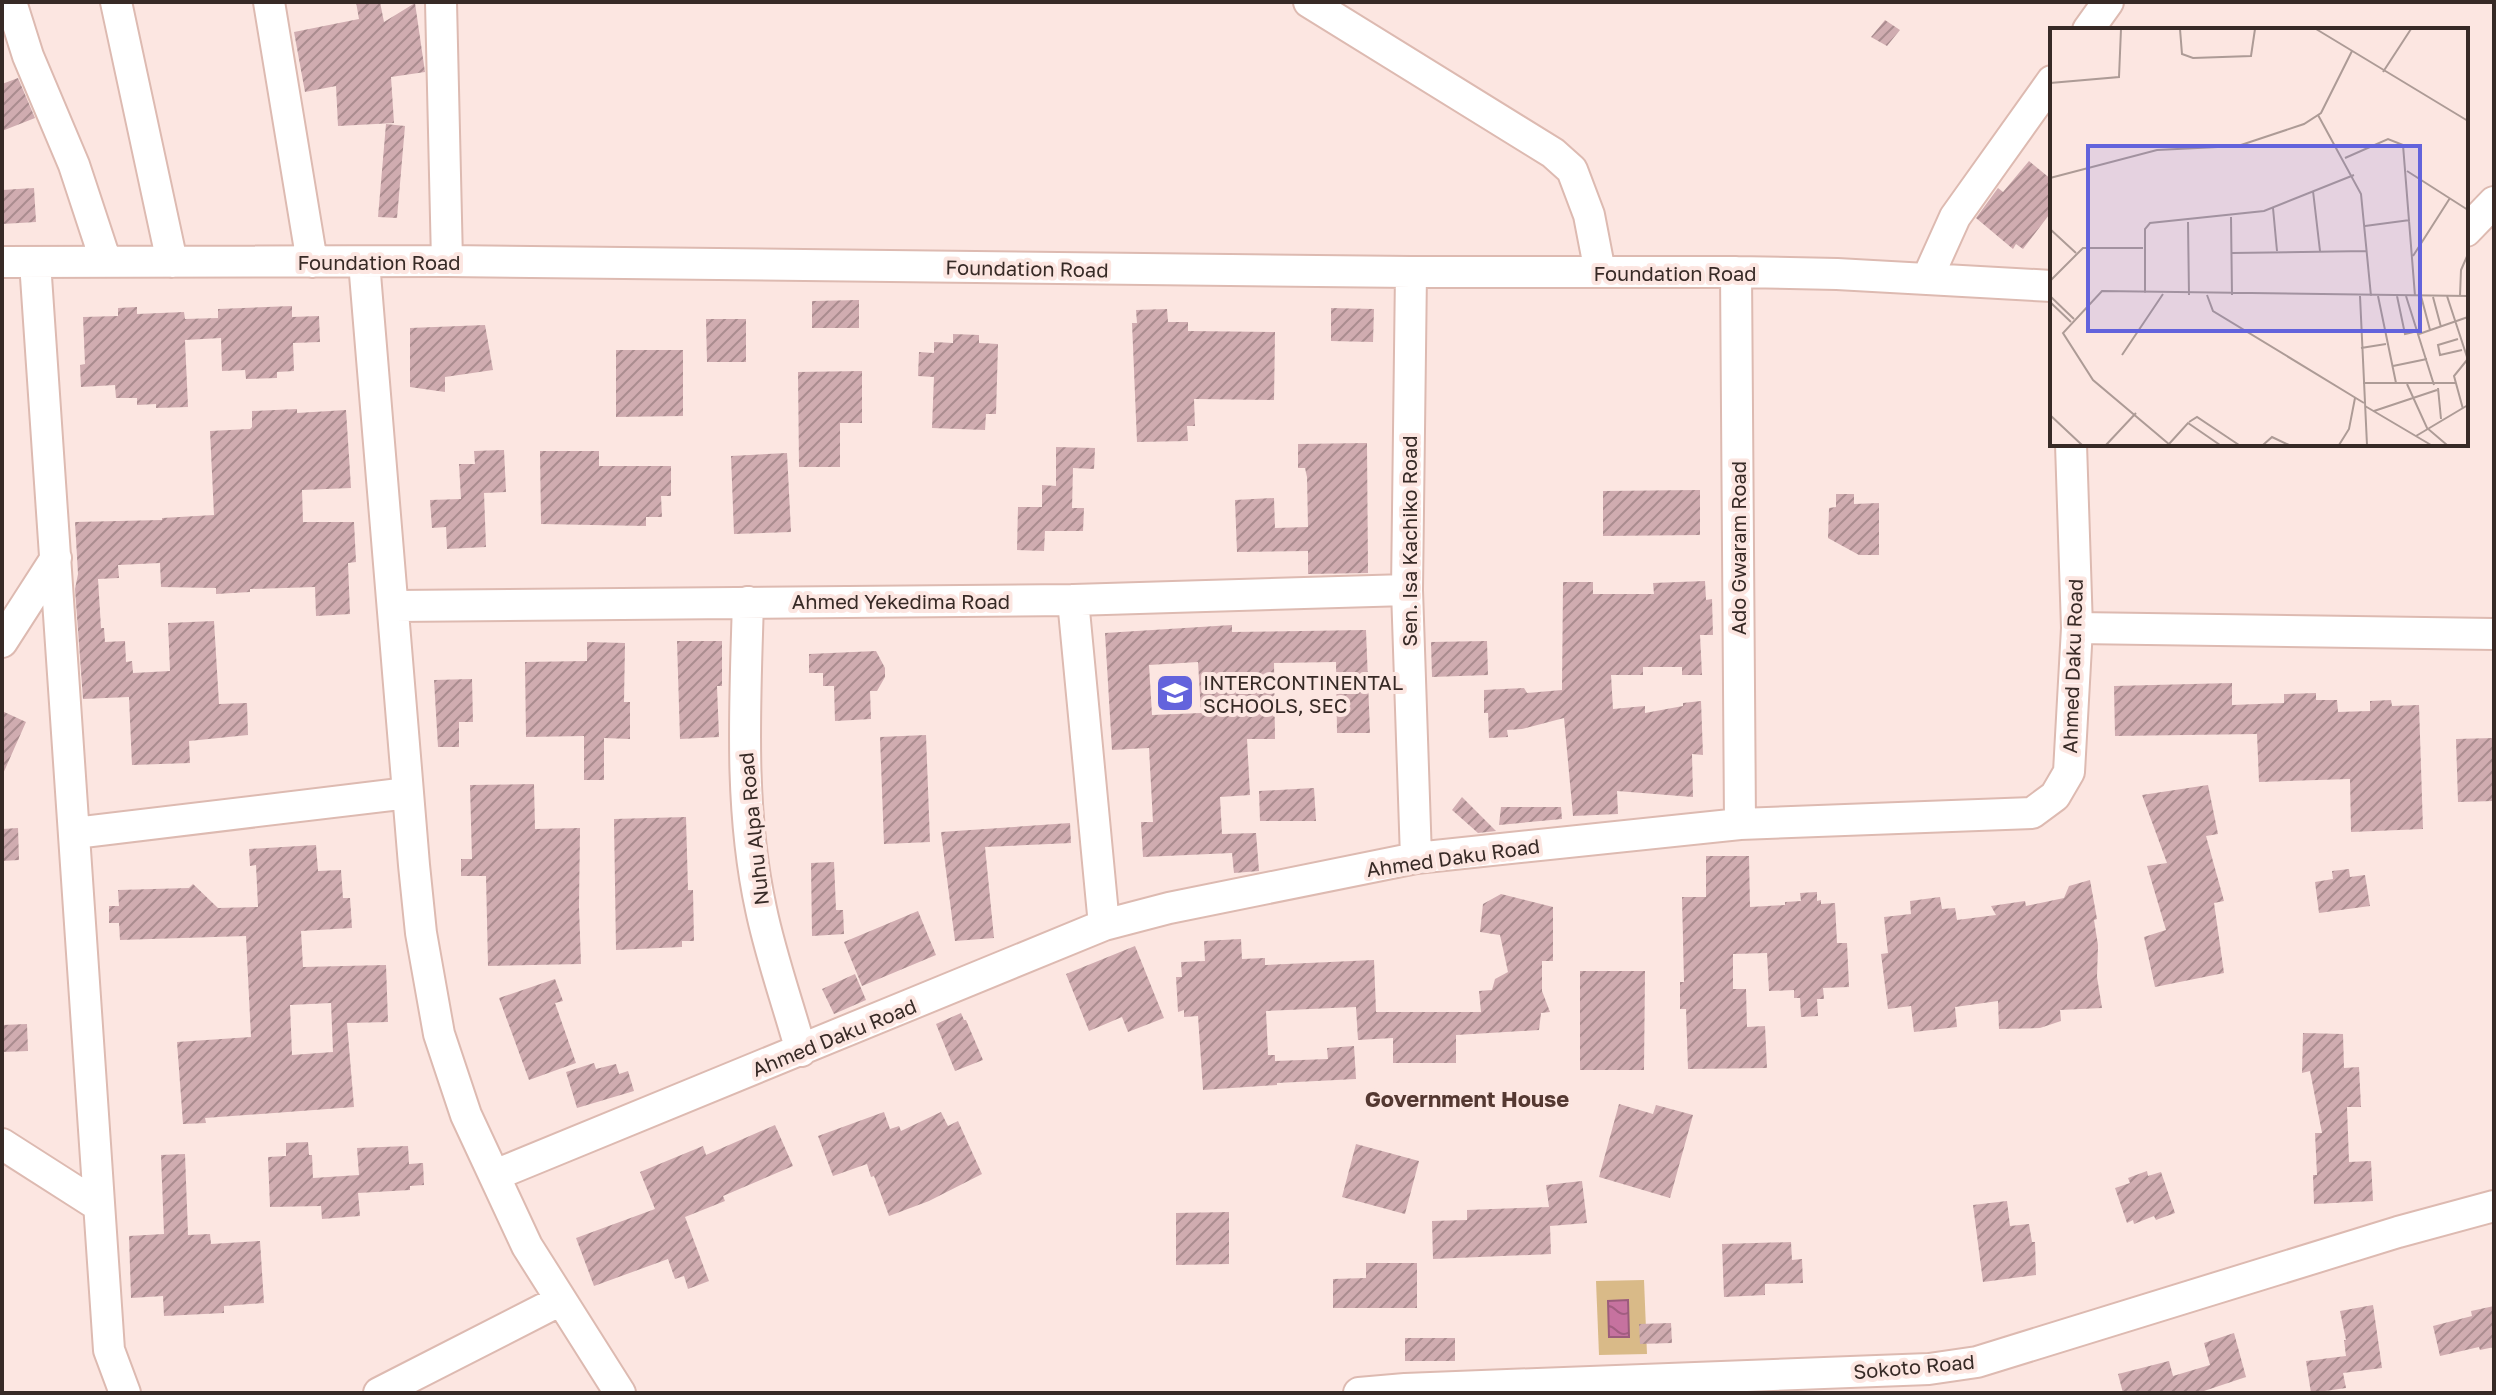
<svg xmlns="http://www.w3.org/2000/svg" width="2496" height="1395" viewBox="0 0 2496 1395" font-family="'Golos Text',sans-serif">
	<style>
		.green { fill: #d9ba88 }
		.water { fill: url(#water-waves); stroke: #9b5c7b; stroke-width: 2 }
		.building { fill: url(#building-hatch); fill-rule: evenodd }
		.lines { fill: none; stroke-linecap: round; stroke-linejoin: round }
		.minor-casing { stroke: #ddbab1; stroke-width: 34 }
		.minor { stroke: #fff; stroke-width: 30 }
		.labels { text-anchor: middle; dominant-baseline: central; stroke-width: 8; stroke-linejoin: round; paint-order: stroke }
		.street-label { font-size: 20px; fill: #372a26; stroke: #fce6e1 }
		.poi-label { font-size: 20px; fill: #372a26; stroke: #fce6e1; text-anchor: start }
		.neighbourhood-label { font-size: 22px; font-weight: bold; fill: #543831; stroke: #fce6e1 }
		.inset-road { fill: none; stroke: #ad9b96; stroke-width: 2 }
		.view { fill: #6363dc; fill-opacity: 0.15; stroke: #6363dc; stroke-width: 4 }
		.inset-edge { fill: none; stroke: #372a26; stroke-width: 4 }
	</style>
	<defs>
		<pattern id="water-waves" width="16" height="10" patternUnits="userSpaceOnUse" patternTransform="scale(2)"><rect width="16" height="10" fill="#c6729f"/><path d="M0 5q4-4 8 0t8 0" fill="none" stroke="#a25e81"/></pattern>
		<pattern id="building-hatch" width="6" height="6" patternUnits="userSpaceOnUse" patternTransform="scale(2)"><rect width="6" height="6" fill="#d0acb0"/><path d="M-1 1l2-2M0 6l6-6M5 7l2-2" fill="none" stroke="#aa8c8f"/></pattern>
	</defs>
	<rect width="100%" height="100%" fill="#fce6e1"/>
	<!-- green -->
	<path class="green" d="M1644 1280 1647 1354 1599 1355 1596 1281Z"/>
	<!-- water -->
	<path class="water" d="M1628 1300 1629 1337H1609L1608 1301Z"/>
	<!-- building -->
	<path class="building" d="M356 2H380L384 22 415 3 425 72 391 77 394 123 338 126 336 86 305 92 294 32 359 19Z
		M1885 20 1900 30 1887 46 1871 37Z
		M18 78 35 118 2 131V84Z
		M386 124 405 126 397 218 378 217Z
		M2029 161 2052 180V211L2023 249 2016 244 2013 249 1976 218 1998 188 2003 192Z
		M34 188 36 222 2 224V190Z
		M859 300V328H812V301Z
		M292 306V317L319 316 320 342 293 343 294 371 277 372V378L246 379 245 370 222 371 221 338 185 340 188 407 156 408V404L137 405V398H116L115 385 81 387 80 365 85 364 83 317 118 316V308L137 307V314L184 312 185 319 218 318V309Z
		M1331 308 1374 309 1373 342 1331 341Z
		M1167 309 1168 322H1188V331L1275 332 1274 400 1194 399 1195 426H1187L1188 441 1137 442 1132 323H1137L1136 310Z
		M706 319H746V362H707Z
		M485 325 493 370 445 377V392L410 387V328Z
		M953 334 979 335V343L998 344 996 414H986L985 430 932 428 934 377 918 376 919 352 934 353V342L953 343Z
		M616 350H683V416L616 417Z
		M862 371V423H840V467H799L798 372Z
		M297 409V413L346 410 351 488 302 490 303 522H354L356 562 348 563 350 614 316 616 315 587 250 589V592L216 594V588L161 587 160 563 118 565 119 578 98 579 101 628H104L105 642 125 641 126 662 132 661 133 673 170 671 168 623 214 621 219 704 247 703 248 735 189 741 190 763 132 765 129 697 83 699 75 589 78 574 75 522 162 520V518L214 515 210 431 250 429 252 427V411Z
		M1367 443 1368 573 1308 574V551L1237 552 1235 500 1274 498 1275 528 1308 527 1307 477 1305 468H1298V444Z
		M1056 447 1095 448 1094 469 1073 468 1072 508H1084L1083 531H1045L1044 551 1017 550 1018 507H1042V485L1056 486Z
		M504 450 506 492 484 493 486 547 447 549 446 527 432 528 430 500 461 499 459 464H475L474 451Z
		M540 451H599V466H671V496H661L662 517H646V526L541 524Z
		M787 453 791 532 734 534 731 456Z
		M1700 490V535L1603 536V491Z
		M1836 494H1854V504L1879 503V555H1859L1828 538 1829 508 1836 507Z
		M1705 581 1706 600 1712 599 1713 635H1700L1702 675H1682V667H1643V675H1611L1613 709 1645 706V713L1683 706V703L1701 701 1703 755 1692 754 1693 797 1617 791 1618 814 1573 816 1564 718 1522 729 1507 730 1508 737 1489 738 1488 713H1484V690L1524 688 1527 693 1562 690 1563 582H1593V594H1654L1653 583Z
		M1232 625V632L1366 630 1370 733H1337L1336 662 1274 663 1275 739H1247L1250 795 1220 797 1222 834 1256 833 1259 871 1234 873 1232 853 1143 857 1141 822H1153L1149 748 1112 750 1105 633ZM1198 662 1201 713 1152 715 1149 665Z
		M677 641H722V686H717L719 737 680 739Z
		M1487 641 1488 675 1432 677 1431 642Z
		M587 642 625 643 624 702H630V739L604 738V780H584V736L526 737 525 662 587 661Z
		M876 651 885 668V677L877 691H870L871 719 835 721 834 686H823V673H809V654Z
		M472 679 473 722H459V747H438L434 680Z
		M2232 683V705L2284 703V694L2316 693V700H2337L2338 712 2370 711V701L2391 700 2392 706 2419 705 2423 829 2351 832 2350 779 2259 782 2257 734 2115 736 2114 686Z
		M2 711 26 722 2 776Z
		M926 735 930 842 884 844 880 737Z
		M2494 738V801L2458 802 2456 739Z
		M534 784 535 829 580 828 579 907 581 964 488 966 486 876H461V859H472L470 785Z
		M2208 785 2218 834 2206 836 2224 901 2214 903 2224 973 2155 987 2144 937 2166 930 2147 866 2167 863 2142 795Z
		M1314 788 1316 821H1260L1259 791Z
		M1462 797 1496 831 1478 833 1452 810Z
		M1501 807H1561L1562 819 1499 825Z
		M686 817 688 890H693L694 941H682V947L616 950 614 819Z
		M1070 823 1071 843 985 847 994 938 955 941 941 832Z
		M18 828 19 860 2 861V829Z
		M316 845 318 871 341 870 343 898H350L352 928 301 931 303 967 386 965 388 1022 347 1023 354 1107 205 1118 206 1123 183 1124 177 1042 251 1037 246 936 120 940 119 923H109V906H119L118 890 189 888 193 884 218 908 258 907 256 865 250 866 249 849ZM331 1003 333 1052 292 1055 290 1005Z
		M1706 856H1749L1750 907 1785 905V902L1801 901 1800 893 1817 892V901L1821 900V904L1835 903 1837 943H1847L1849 987 1823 988 1824 999H1817L1818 1016 1801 1017 1800 998H1794V990L1769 991 1767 953 1733 954V989H1746L1747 1027 1765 1026 1767 1068 1688 1069 1686 1009H1680V982H1684L1682 897H1706Z
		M834 862 836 910H843L844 934 812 936 811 863Z
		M2349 869 2350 877 2365 875 2370 906 2319 913 2315 882 2333 879 2332 871Z
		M2090 880 2097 919 2094 920 2098 945 2097 977 2102 1008 2060 1010 2061 1021 2040 1028 1999 1029 1998 1001 1955 1007 1957 1027 1914 1032 1911 1006 1888 1009 1881 954 1888 953 1884 917 1911 914 1910 901 1940 897 1942 909 1955 908 1957 920 1996 915 1991 906 2025 901 2026 906 2064 898 2069 886Z
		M1501 894 1553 907V961H1542V991L1550 1012 1541 1013 1539 1030 1456 1035V1063H1393V1038L1358 1040 1356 1007 1266 1011 1268 1055H1275V1061L1328 1059 1327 1048 1354 1046 1356 1079 1277 1083V1085L1203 1090 1198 1016 1184 1017V1010L1178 1012 1176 977H1182L1181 962 1205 961 1204 941 1241 939 1242 959 1265 958V965L1374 960 1376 1012H1481L1479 991 1492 990 1495 979 1508 972 1500 935 1480 932 1483 904Z
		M918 911 936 955 862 986 844 942Z
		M1135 946 1164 1018 1128 1032 1122 1017 1089 1031 1066 974Z
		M1580 971H1645L1644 1070H1580Z
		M855 974 866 1000 834 1014 822 989Z
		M555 979 563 1001 555 1003 576 1063 529 1080 499 998Z
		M961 1013 964 1020H966L983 1060 955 1071 936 1024Z
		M27 1024 28 1051 2 1052V1025Z
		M2303 1033 2343 1034 2344 1068 2359 1067 2361 1107H2347L2349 1162 2371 1161 2373 1201 2314 1204 2313 1175H2317L2315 1133H2322L2310 1071 2302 1073Z
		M594 1063 596 1069 616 1064 619 1074 628 1071 634 1091 577 1108 566 1072Z
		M1619 1104 1653 1114 1656 1105 1693 1115 1670 1198 1599 1177Z
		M884 1112 890 1129 899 1126 901 1131 941 1112 948 1126 958 1121 982 1174 929 1201 889 1216 874 1176 871 1177 867 1164 833 1176 818 1136Z
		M775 1125 793 1166 723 1196 725 1201 685 1217 709 1281 688 1289 684 1276 675 1279 668 1259 594 1286 576 1238 655 1209 640 1172 703 1146 706 1155Z
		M308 1142 309 1155H312L313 1178 359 1175 357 1148 408 1146 409 1164 423 1163 424 1185 410 1186V1190L358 1193 360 1216 322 1219 321 1206 270 1207 268 1157 286 1156V1143Z
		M1356 1144 1419 1161 1405 1214 1342 1197Z
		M185 1154 188 1235 210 1234 211 1244 260 1241 264 1303 224 1306V1313L164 1316 163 1296 131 1298 129 1236 164 1234 161 1155Z
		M2147 1171 2148 1176 2161 1172 2175 1213 2156 1220 2154 1216 2134 1224 2133 1220 2127 1223 2115 1188 2130 1183 2128 1178Z
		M1582 1181 1587 1223 1550 1226 1551 1254 1433 1259 1432 1221 1467 1220V1210L1549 1207 1546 1185Z
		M2007 1201 2010 1226 2029 1224 2032 1242H2035L2036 1275 1983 1282 1973 1205Z
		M1229 1212V1264L1176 1265V1213Z
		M1791 1242 1792 1260 1802 1259 1803 1283 1765 1284V1295L1724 1297 1722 1244Z
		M1366 1263H1417V1308H1333V1279L1366 1278Z
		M2373 1305 2382 1368 2343 1373 2346 1388 2311 1393 2306 1361 2346 1356 2344 1340H2346L2340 1311Z
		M2494 1306V1347L2480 1350 2479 1347 2440 1356 2433 1326 2472 1316 2471 1311Z
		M1671 1323 1672 1343 1640 1344 1639 1324Z
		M2234 1333 2246 1377 2198 1393H2123L2118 1374 2169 1361 2173 1376 2210 1365 2204 1343Z
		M1405 1338H1455V1361H1405Z"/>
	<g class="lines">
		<defs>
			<path id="minor" d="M11 2 28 56 74 165 106 262
				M116 2 172 262
				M269 2 312 262
				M441 2 447 261
				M1309 2 1553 153 1572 170 1589 215 1600 272
				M2088 30 2108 2
				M2466 231 2494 202
				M2 262 447 261 1411 272H1736L1837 274 2052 286
				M35 262 109 1350 125 1393
				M364 262 414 865 421 933 439 1034 466 1115 527 1246 620 1393
				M1411 272 1407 590 1416 858
				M1736 272 1740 824
				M1927 279 1955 217 2052 81
				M1073 600 1104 925
				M748 602C745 704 739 809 761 909 771 957 788 1004 801 1051
				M395 606 1073 600 1407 590
				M2077 628 2494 634
				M2 642 56 558
				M75 833 408 793
				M2 1144 99 1206
				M495 1175 1104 925 1169 908 1416 858 1740 824 2032 813 2055 796 2069 772 2077 628 2071 444
				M379 1393 561 1300
				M1359 1393 1405 1389 1929 1369 1977 1362 2398 1232 2494 1206"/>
		</defs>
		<!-- minor casing -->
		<use href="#minor" class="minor-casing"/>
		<!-- minor -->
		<use href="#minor" class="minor"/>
	</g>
	<!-- icons -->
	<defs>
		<symbol id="school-square" viewBox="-11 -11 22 22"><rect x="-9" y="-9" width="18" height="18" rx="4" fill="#6363dc" stroke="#fce6e1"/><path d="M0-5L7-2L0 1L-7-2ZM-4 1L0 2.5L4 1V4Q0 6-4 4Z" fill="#fff"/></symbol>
	</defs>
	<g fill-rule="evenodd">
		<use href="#school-square" x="1153" y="671" width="44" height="44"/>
	</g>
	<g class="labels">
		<!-- street labels -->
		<g class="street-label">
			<text x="379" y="262">Foundation Road</text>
			<text transform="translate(1027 268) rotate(1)">Foundation Road</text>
			<text x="1675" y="273">Foundation Road</text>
			<text transform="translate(1409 541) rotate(-90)">Sen. Isa Kachiko Road</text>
			<text transform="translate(1738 548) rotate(-90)">Ado Gwaram Road</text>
			<text x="901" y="601">Ahmed Yekedima Road</text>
			<text transform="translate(2072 666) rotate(-88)">Ahmed Daku Road</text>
			<text transform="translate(753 829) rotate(-96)">Nuhu Alpa Road</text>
			<text transform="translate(1453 857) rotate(-8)">Ahmed Daku Road</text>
			<text transform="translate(834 1037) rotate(-22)">Ahmed Daku Road</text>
			<text transform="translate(1914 1366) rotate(-5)">Sokoto Road</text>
		</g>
		<!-- poi labels -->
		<g class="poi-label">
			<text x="1203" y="682">INTERCONTINENTAL<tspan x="1203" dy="23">SCHOOLS, SEC</tspan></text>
		</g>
		<!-- neighbourhood labels -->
		<g class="neighbourhood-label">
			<text x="1467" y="1098">Government House</text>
		</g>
	</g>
	<!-- overview -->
	<g transform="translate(2050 28)">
		<rect width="418" height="418" fill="#fce6e1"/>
		<path class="inset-road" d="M130 1 132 26 143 30 201 28 205 1M266 1 418 93M333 44 361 1M0 55 69 49 71 1M268 87 311 166 321 268M295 130 338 111 353 117 365 268M357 143 418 182M0 150 107 122 188 118 254 96 271 85 302 23M263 163 270 223M223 180 227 223M181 189 182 267M138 194 139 267M315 198 360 192M0 201 26 225M182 225 317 223M363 228 400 170M0 253 33 220H93M95 265V201L100 195 214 183 304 147M157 267 163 283 314 375M0 268 24 291M310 268 317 417M328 268 346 355M347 268 355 306 368 303M356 268 384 357M371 268 380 302M397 268 418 332M410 268 411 242 418 226M383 269 391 299M0 274 21 294M369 306 418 289M408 311 388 317 390 327 412 322M311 320 336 316M72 327 113 266M343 338 377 331M313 355H406M357 356 377 400 397 417M388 360 391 391M315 378 381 417M413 381 404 348 417 332M324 383 387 362M0 387 32 417M139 394 147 389 189 417M366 408 418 377M119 416 138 395 170 417M56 417 86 385M120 417 43 352 13 305 52 263 418 268M213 417 222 409 239 417M289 417 299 401 305 370"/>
		<path class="view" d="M38 118H370V303H38Z"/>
		<rect width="418" height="418" class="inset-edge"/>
	</g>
	<!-- border -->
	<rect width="2496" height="1395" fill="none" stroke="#372a26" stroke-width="8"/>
</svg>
